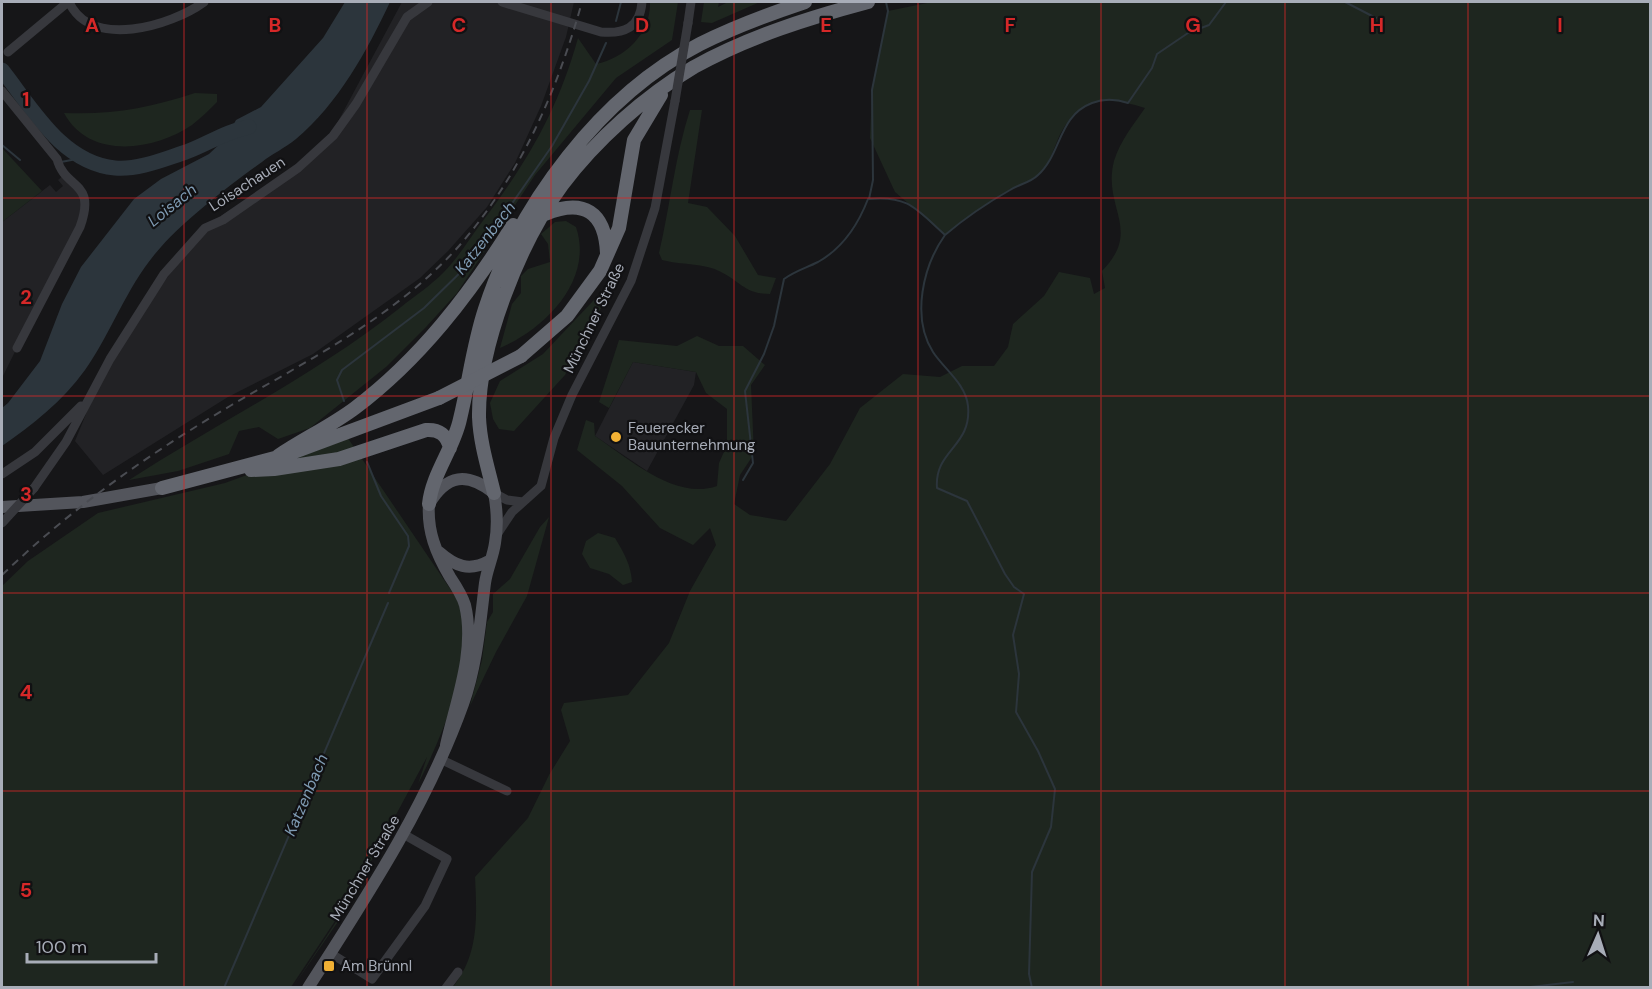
<svg xmlns="http://www.w3.org/2000/svg" width="1652" height="989" viewBox="0 0 1652 989" font-family="'DM Sans',sans-serif">
	<style>
		.built { fill: #222225 }
		.green { fill: #1e261f }
		.water { fill: #2c353c }
		.lines { fill: none; stroke-linecap: round; stroke-linejoin: round }
		.stream { stroke: #2c353c; stroke-width: 2 }
		.river { stroke: #2c353c; stroke-width: 15 }
		.minor { stroke: #37383d; stroke-width: 9 }
		.major { stroke: #53555c; stroke-width: 12 }
		.highway { stroke: #63666e; stroke-width: 14 }
		.rail { stroke: #4a4c52; stroke-width: 2; stroke-dasharray: 8 6; stroke-linecap: butt }
		.minor-bridge { stroke: #37383d; stroke-width: 9 }
		.highway-bridge { stroke: #63666e; stroke-width: 14 }
		.grid { fill: none; stroke: #d62828; stroke-width: 1.5; stroke-opacity: 0.55 }
		.poi-dot { fill: #f2b134; stroke: #111113; stroke-width: 2 }
		.labels { text-anchor: middle; dominant-baseline: central; stroke-width: 4.5; stroke-linejoin: round; paint-order: stroke }
		.street-label { font-size: 15px; fill: #a8adb8; stroke: #111113 }
		.poi-label { font-size: 15px; fill: #a8adb8; stroke: #111113; text-anchor: start }
		.water-label { font-size: 16px; font-style: italic; fill: #7f9bb3; stroke: #111113 }
		.grid-label { font-size: 20px; text-anchor: middle; font-weight: bold; fill: #d62828; stroke: #111113; stroke-width: 4.5; stroke-linejoin: round; paint-order: stroke }
	</style>
	<rect width="100%" height="100%" fill="#161618"/>
	<!-- built -->
	<path class="built" d="M402 2H574L566 37 541 106 515 163 487 207 448 251 420 278 313 354 228 397 103 475 75 441 86 414 92 387 108 359 204 227 291 170 334 129Z
		M65 174 78 187 84 212 2 378V222L50 185 56 192 63 186 58 180Z
		M633 362 696 372 694 385 647 471 595 436Z"/>
	<!-- green -->
	<path class="green" d="M650 2H678L672 40 616 78 535 175 457 293 426 327 386 367 310 428 278 439 259 427 239 431 229 454 178 471 129 480C219 422 317 374 401 307 415 296 431 285 443 273 457 259 468 241 479 226 526 164 557 113 578 38L596 64C626 58 651 33 650 2Z
		M704 2H719L718 7 728 2H760L712 23 701 22Z
		M932 2H1650V987H453C479 954 477 917 475 877L528 818 549 775 570 741 561 710 564 703 628 695 669 643 690 591 716 545 710 528 693 545 660 528 622 486 577 450 586 420 594 423 595 436C628 458 675 501 717 486L719 463 727 445V409L706 393 696 372 633 362 609 408 599 402 619 340 677 346 697 336 719 346H743L765 365 751 385 754 454 740 475 734 504 750 515 786 521 830 464 860 408 903 374 940 377 962 366H994L1008 347 1013 324 1044 296 1059 272 1090 278 1094 294 1105 288 1102 271C1143 229 1102 208 1114 161 1120 141 1134 124 1145 108 1105 95 1077 97 1058 139 1053 151 1048 167 1038 175 1029 183 1019 184 1009 190 987 204 965 218 945 235L895 192 870 138 872 90 888 11Z
		M195 93 217 94V102C209 110 201 118 192 125 154 151 89 160 64 113 112 115 149 108 195 93Z
		M690 110H702L688 203 707 207 735 236 758 275 776 278 770 294C745 294 741 282 721 272 705 263 680 265 662 260L659 253C670 206 675 156 690 110Z
		M2 148 42 191 2 222Z
		M566 221 576 227C594 280 545 329 500 348L512 304 521 293V276L528 269 550 262 548 244 541 234 555 222Z
		M609 284 608 295 565 375 514 431 499 429 493 419 490 403 500 381 543 354Z
		M341 428 455 596C483 646 440 741 418 784L427 757 355 891 291 987 2 988V586L28 561 98 513 225 483 277 464Z
		M549 517 527 596 496 652 470 706 482 660 487 622 493 612V594L510 579 540 527Z
		M598 533 615 538C624 553 631 565 632 582L623 585 609 574 590 568 582 554 586 541Z
		M365 878H368L293 987Z"/>
	<!-- water -->
	<path class="water" d="M345 2H390C367 51 338 104 296 139 285 148 272 154 262 162 230 185 187 218 161 247 128 283 113 330 85 370 63 401 32 425 2 446V408L8 403 40 361 62 304 81 267 134 199 161 179 209 154 226 138 236 120 261 107 323 38Z"/>
	<g class="lines">
		<!-- stream -->
		<path class="stream" d="M886 2 888 11 872 90 873 180 869 199C909 195 917 210 945 235 965 218 987 203 1010 190 1019 184 1030 183 1038 175 1062 153 1058 116 1092 103 1105 98 1116 99 1128 103L1152 68 1157 54 1188 33 1209 25 1226 2
			M1345 2 1376 18
			M616 21 621 2
			M2 145 20 160
			M61 162 82 158
			M945 235C923 266 911 317 933 352 944 369 966 384 968 406 972 447 934 450 937 488L967 501 1005 574 1014 587 1024 594 1013 635 1019 674 1016 712 1038 751 1055 789 1051 827 1032 872 1029 974 1032 988
			M344 401 337 380 342 370 424 308 472 261 552 146 589 81 606 43
			M367 462 381 496 408 536 409 546 389 593
			M743 480 753 463 745 391 764 354 774 326 784 279C795 271 806 268 818 262 843 248 858 225 868 199
			M224 988 388 603
			M1522 988 1573 982"/>
		<!-- river -->
		<path class="river" d="M2 70C32 108 62 163 115 168 139 170 164 159 186 152 208 144 226 131 249 127"/>
		<!-- minor -->
		<path class="minor" d="M69 2C91 50 171 26 204 2
			M502 2 601 32C624 34 640 28 642 2
			M688 23 691 2
			M8 52 68 2
			M2 91 57 159C65 190 97 180 80 227L17 348
			M2 474 35 452 81 406
			M34 488 66 442 110 359 164 274 205 228 223 220 298 168 333 136 356 104 407 17 428 2
			M494 493 507 500 523 502
			M498 533 512 512 541 486 554 438 572 395 631 281 655 208 675 101
			M440 759 507 791
			M330 953 372 979 425 906 447 859 405 835
			M446 988 458 972"/>
		<!-- major -->
		<path class="major" d="M2 507 83 502 162 488
			M439 552C455 566 469 572 489 561
			M308 988C367 896 426 807 463 704 477 665 480 623 485 583 487 569 493 557 495 543 498 526 497 509 494 493 467 472 447 474 429 504 427 531 436 553 450 577 456 586 462 595 465 605 476 651 456 701 446 745"/>
		<!-- highway -->
		<path class="highway" d="M545 214C584 198 605 212 607 253
			M521 356 567 316 600 271 619 228 634 140 661 95
			M278 456C303 439 331 426 355 408 420 359 470 294 513 225
			M251 470 274 469 339 459 426 430C439 429 447 435 450 448
			M162 488 286 455 439 398
			M494 493C488 468 480 443 479 417 478 346 520 242 562 185 596 140 645 96 694 67 748 37 808 18 868 2
			M429 504C432 474 454 448 460 419 469 382 473 345 485 309 519 204 601 95 700 44 734 27 769 14 805 2"/>
		<!-- rail -->
		<path class="rail" d="M2 575C72 508 147 455 230 406 310 359 396 316 459 246 521 175 557 91 582 2"/>
		<!-- minor-bridge -->
		<path class="minor-bridge" d="M675 101 688 23
			M2 523 34 488"/>
		<!-- highway-bridge -->
		<path class="highway-bridge" d="M439 398 521 356"/>
	</g>
	<!-- grid -->
	<path class="grid" d="M184 2V988M367 2V988M551 2V988M734 2V988M918 2V988M1101 2V988M1285 2V988M1468 2V988M2 198H1650M2 396H1650M2 593H1650M2 791H1650"/>
	<!-- markers -->
	<g class="poi-dot">
		<circle cx="616" cy="437" r="6"/>
		<rect x="323" y="960" width="12" height="12" rx="3"/>
	</g>
	<g class="labels">
		<!-- street labels -->
		<g class="street-label">
			<text transform="translate(247 184) rotate(-33)">Loisachauen</text>
			<text transform="translate(594 318) rotate(-64)">Münchner Straße</text>
			<text transform="translate(365 868) rotate(-59)">Münchner Straße</text>
		</g>
		<!-- poi labels -->
		<g class="poi-label">
			<text x="628" y="428">Feuerecker<tspan x="628" dy="17">Bauunternehmung</tspan></text>
			<text x="341" y="966">Am Brünnl</text>
		</g>
		<!-- water labels -->
		<g class="water-label">
			<text transform="translate(172 205) rotate(-39)">Loisach</text>
			<text transform="translate(485 238) rotate(-52)">Katzenbach</text>
			<text transform="translate(306 795) rotate(-67)">Katzenbach</text>
		</g>
	</g>
	<g class="grid-label">
		<text x="92" y="32">A</text>
		<text x="275" y="32">B</text>
		<text x="459" y="32">C</text>
		<text x="642" y="32">D</text>
		<text x="826" y="32">E</text>
		<text x="1010" y="32">F</text>
		<text x="1193" y="32">G</text>
		<text x="1377" y="32">H</text>
		<text x="1560" y="32">I</text>
		<text x="26" y="106">1</text>
		<text x="26" y="304">2</text>
		<text x="26" y="501">3</text>
		<text x="26" y="699">4</text>
		<text x="26" y="897">5</text>
	</g>
	<!-- border -->
	<rect width="1652" height="989" fill="none" stroke="#a8adb8" stroke-width="6"/>
	<!-- north arrow -->
	<g transform="translate(1598 935) rotate(3)" stroke="#111113" stroke-width="4.5" paint-order="stroke">
	<path d="M0-4.5L10 22L0 15L-10 22Z" fill="#a8adb8"/>
	<text y="-9" font-size="16" font-weight="bold" text-anchor="middle" fill="#a8adb8">N</text>
	</g>
	<!-- scale -->
	<path d="M27 953v9h129v-9" fill="none" stroke="#a8adb8" stroke-width="3"/>
	<text x="36" y="953" font-size="18" fill="#a8adb8" stroke="#111113" stroke-width="4.5" paint-order="stroke">100 m</text>
</svg>
